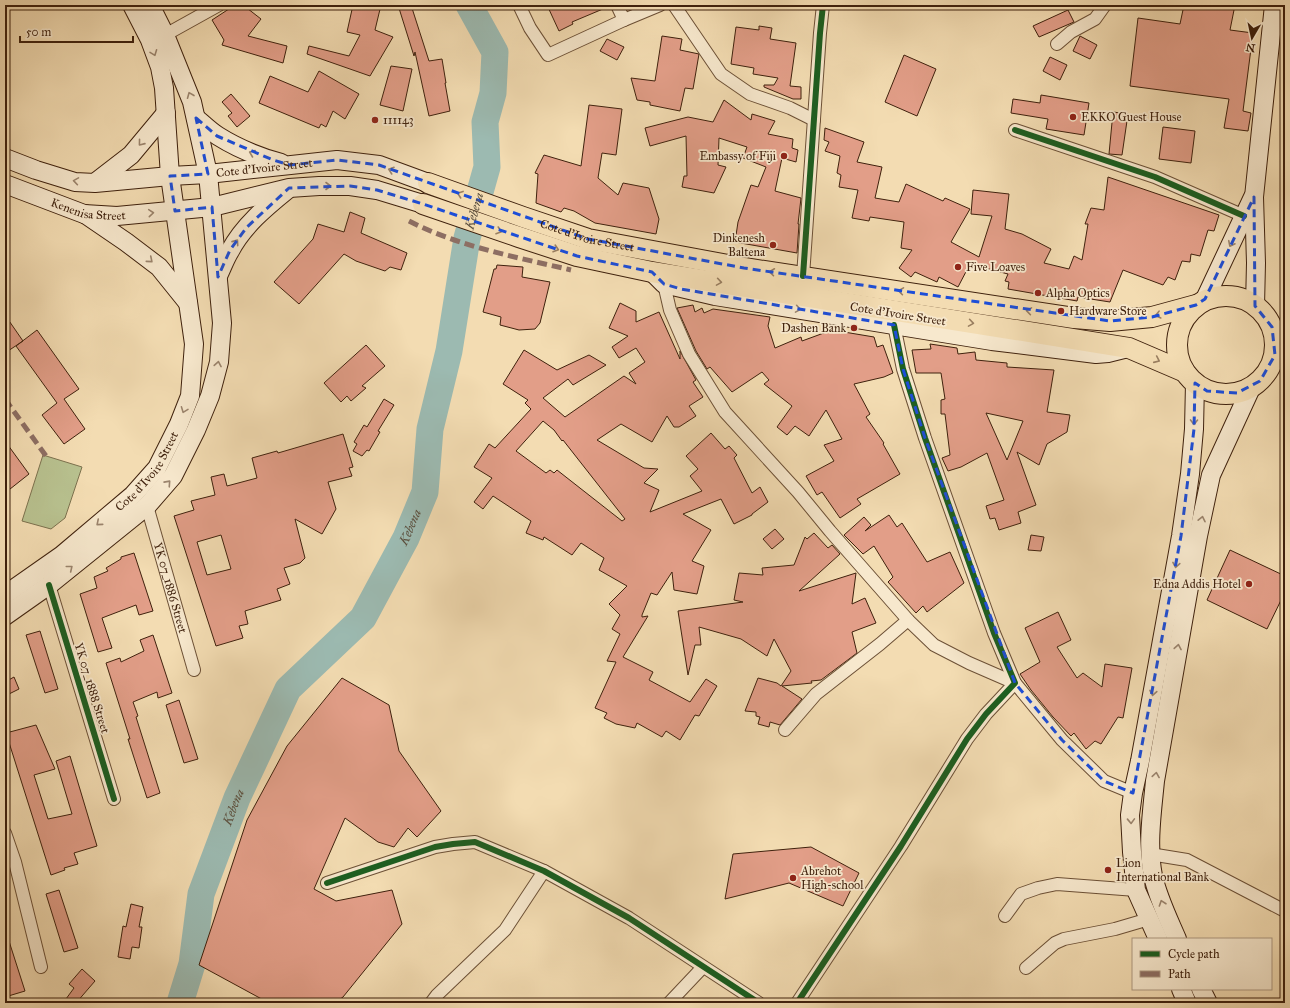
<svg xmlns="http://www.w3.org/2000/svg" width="1290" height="1008" viewBox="0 0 1290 1008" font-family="'IM FELL Great Primer',serif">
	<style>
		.green { fill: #b8c18f; stroke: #7c714e }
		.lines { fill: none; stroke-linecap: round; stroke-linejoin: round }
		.river { stroke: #9cbab1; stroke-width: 27 }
		.building { fill: #e29e88; stroke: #3f210d; fill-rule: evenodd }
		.minor-casing { stroke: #6c5036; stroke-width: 14 }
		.secondary-casing { stroke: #3f210d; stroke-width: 20 }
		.primary-casing { stroke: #3f210d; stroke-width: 22 }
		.minor { stroke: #f7e8cd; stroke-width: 12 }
		.secondary { stroke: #f7e8cd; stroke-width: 18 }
		.primary { stroke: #f3dcb2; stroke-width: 20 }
		.quiet { stroke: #8d6e63; stroke-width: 5; stroke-dasharray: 10 5; stroke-linecap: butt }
		.cycleway-casing { stroke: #f7e8cd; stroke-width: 8 }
		.cycleway { stroke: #1b5e20; stroke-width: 6 }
		.oneway { stroke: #9b846d }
		.oneway2 { stroke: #997e60 }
		.marked { fill: none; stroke: #1d4ed8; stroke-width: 3; stroke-dasharray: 8 5; stroke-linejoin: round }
		.poi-dot { fill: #8f2418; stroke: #f7e8cd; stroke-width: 1.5 }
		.labels { text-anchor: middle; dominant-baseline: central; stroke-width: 3.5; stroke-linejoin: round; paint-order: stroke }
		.poi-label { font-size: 12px; fill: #3f210d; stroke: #f7e8cd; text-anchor: start }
		.street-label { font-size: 12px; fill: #3f210d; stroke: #f7e8cd }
		.water-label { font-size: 13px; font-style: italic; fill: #5b4f3e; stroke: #f7e8cd }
	</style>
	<rect width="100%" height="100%" fill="#f3dcb2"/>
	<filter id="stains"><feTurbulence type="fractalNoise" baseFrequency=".005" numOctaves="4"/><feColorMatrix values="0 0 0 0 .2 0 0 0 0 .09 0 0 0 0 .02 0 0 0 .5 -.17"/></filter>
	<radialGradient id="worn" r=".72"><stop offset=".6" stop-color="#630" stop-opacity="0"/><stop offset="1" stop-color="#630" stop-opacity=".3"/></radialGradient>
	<!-- green -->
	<path class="green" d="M43 455 82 467 65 518 51 529 22 521Z"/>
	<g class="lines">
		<!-- river -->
		<path class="river" id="s1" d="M180 1003 192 964 201 894 237 798 288 689 363 618 406 538 425 492 430 429 449 351 467 238 487 167 485 122 493 93 495 52 469 5"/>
	</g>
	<!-- building -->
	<path class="building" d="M235 5H243L261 19 248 36 287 46 283 63 222 45 224 40 212 20Z
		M353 5H381L375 30 393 37 370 76 307 54 309 46 349 56 360 35 347 32Z
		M398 5H411L429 61 442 59 446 83H445L450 111 429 116 415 52 414 56Z
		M547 5H610V6L572 22 573 24 559 31Z
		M1184 5H1235L1230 30 1253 33 1243 111 1251 113 1248 131 1224 128 1229 99 1130 86 1138 18 1180 24Z
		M1068 10 1074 22 1039 37 1033 26Z
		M759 26 772 28 770 39 796 43 790 86 801 87V99H793L764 87V85H774L778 78 753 74 754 68 731 64 736 27 759 30Z
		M662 36 682 39 680 50 699 54 693 89 685 88 680 111 650 105V102L637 100 631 78 655 81Z
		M1080 36 1097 45 1090 59 1073 51Z
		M607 39 624 47 617 60 600 51Z
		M904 55 936 69 917 116 885 102Z
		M1050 57 1067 65 1060 80 1043 71Z
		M391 66 412 69 403 111 380 105Z
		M319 71 359 94 345 119 333 111 326 127 321 124 319 128 259 103 270 76 308 92Z
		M231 94 250 116 237 127 228 116 232 113 222 102Z
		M1041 95 1089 103 1084 135 1046 129 1048 119 1011 113 1013 99 1040 103Z
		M724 100 751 120 752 114 775 121 768 134 793 139 792 148 798 150 796 162 782 158 775 191 801 198 798 224H799L797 253 735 242 738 222 751 185 758 187 766 167 743 158 747 147 719 138 718 165 726 167 714 193 682 187 684 176H687L686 136 650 146 645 128 688 117 713 122Z
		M589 105 622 109 616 155 602 153 598 178 618 195 623 183 649 188 659 219 656 234 595 223 574 211 564 208 561 212 536 203 538 174 535 173 544 155 581 166Z
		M1113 112 1128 114 1122 155 1109 154Z
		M1163 127 1195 131 1191 163 1159 159Z
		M825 128 864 142 857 162 882 167 875 198 899 202 906 184 943 201 945 198 970 209 951 242 979 257 992 216 971 214 973 190 1009 194 1005 229 1022 234 1051 249 1044 263 1069 269 1074 256 1082 260 1088 224H1085L1091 208 1104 210 1108 177 1219 215 1214 231 1208 230 1200 256 1191 254 1190 262 1182 261 1175 280 1168 277 1163 285 1123 270 1110 302 1078 297 1077 301 1008 289 1009 282 1005 281 1008 274 970 264 958 287 939 277 937 282 915 272 911 277 899 268 912 250 901 248 904 222 870 217 869 221 852 218 858 190 839 187 841 175 837 173 840 156 825 151 829 142 824 140Z
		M350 212 365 218 361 233 407 253 401 270 390 267 385 271 356 261 344 254 299 304 274 282 313 239 318 224 344 232Z
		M497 265 523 267 522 277 550 282 540 323 535 329 519 330 500 325 501 317 483 312 494 269H496Z
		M620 303 636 311V322L659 312 680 359V351L696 380 693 382 703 397 689 406 696 416 679 427H674L667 416 652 442 621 424 597 440 644 468 658 469 644 483 659 490 650 512 702 491 690 476 698 469 686 456 711 433 725 449 729 446 737 455 734 458 752 493 760 487 768 502 752 514V515L734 524 721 499 683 514 711 530 692 561 704 566 697 594 674 590 672 572 657 595 651 593 642 615V617L648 616 623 657 653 672 649 680 690 702 706 679 717 686 699 716 695 715 680 740 666 731 662 737 637 723 635 728 616 724 604 718 607 713 595 708 616 662 607 661 620 634 612 629 620 615 609 604 627 586 599 570 604 558 581 543 572 555 544 537 543 540 526 533 531 521 493 496 483 509 474 502 492 478 474 467 489 444 495 448 531 409 525 403 528 400 503 384 524 350 557 370 589 355 606 365 573 385 568 379 543 398 565 417 624 376 636 384 629 373 645 362 636 348 619 358 612 347 628 336 609 328ZM543 421 554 430 562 441 563 440 625 519 622 521 557 470 554 473 550 470 546 473 516 451Z
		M693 305 695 312 702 308 704 313 713 309 770 317 768 326 775 348 801 337 802 341 832 330 874 337 877 347 883 345 893 373 884 377 854 384 870 414 866 417 884 443 883 444 900 474 857 499 861 504 840 518 822 492 817 495 806 476 834 461 824 445 842 439 826 410 809 436 795 426 787 435 777 427 792 406 764 384 769 380 762 372 732 392 710 367 707 369 696 351 677 308Z
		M5 315 23 341 5 353Z
		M37 330 79 389 64 399 85 429 64 444 42 415 57 403 16 346Z
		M930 344 957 348 958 354 975 352 976 360 1007 363V367L1054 370 1047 412 1070 415 1067 432 1047 444 1039 465 1017 452 1036 505 1018 512 1021 523 999 530 995 518 990 519 986 506 1004 500 987 453 961 467 948 471 942 458 950 455 945 414H941V400L945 399 941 373H916L912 350 931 349ZM986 413 1023 421 1007 460Z
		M366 345 385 366 362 386 366 388 351 401 347 396 341 402 324 383Z
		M384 399 394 405 378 431 380 432 369 451 367 450 362 456 353 451 357 444 354 442 364 425 367 427Z
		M343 434 353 467 349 468 352 476 328 482 336 509 322 534 295 519 305 558 300 563 284 568 290 584 277 589 281 600 245 611 248 624 239 626 243 638 216 646 174 516 194 510 191 501 215 495 211 477 224 474 227 486 257 478 252 458 277 451 278 453ZM221 535 231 569 207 575 197 542Z
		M5 441 29 474 5 493Z
		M889 515 897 527 902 523 927 562 950 552 964 583 927 612 923 606 916 613 888 582 893 577 874 546 863 554 844 535 864 517 871 525 865 531Z
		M775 529 784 539 772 549 763 539Z
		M814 533 828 548 832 545 840 554 799 591 856 573 852 604 865 598 876 623 852 632 857 653 821 680 811 681 812 683 782 686 802 699 780 725 770 722 769 727 758 724 760 717 756 716V712L745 711 758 678 777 683 781 686 791 671 774 639 767 656 741 639 699 627 701 645H695L688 675 678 611 743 602 734 600 739 573 763 575 762 568 794 565 805 537 807 539Z
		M1031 535 1044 537 1041 551 1028 550Z
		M1230 550 1285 576V592L1267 629 1207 600Z
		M134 553 153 611 139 615 136 605 102 618 112 648 98 652 80 594 97 588 94 577 108 571 106 568 121 559V557Z
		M1058 612 1071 640 1057 647 1077 678 1083 673 1102 687 1105 664 1132 668 1123 718 1118 717 1101 744 1095 741 1086 749 1074 733 1071 736 1053 717 1031 690 1020 674 1040 662 1025 628Z
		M40 631 58 689 45 693 26 635Z
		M153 635 172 693 158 698 157 692 133 702 138 716 136 717 160 793 147 798 128 739H130L106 663 120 658 121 662 144 651 140 640Z
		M14 677 19 689 5 696V682Z
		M342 678 389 705 399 751 441 811 417 837 408 828 394 847 378 842 345 818 314 889 336 901 392 890 402 924 343 997 335 1003H269L199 965 247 820 287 746Z
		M179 700 198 759 184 763 166 705Z
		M36 725 55 769 34 775 48 819 72 814 56 761 70 756 97 846 74 853 78 864 64 868 65 870 51 875 6 733Z
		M811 847 859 873 843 906 789 883 725 899 733 854Z
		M59 890 78 948 64 952 46 894Z
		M131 904 143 907 139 927H142L139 948 132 947 130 959 118 957 123 926 126 927Z
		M5 938H8L25 991 5 997Z
		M82 969 95 981 76 1003H63L74 988 69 984Z"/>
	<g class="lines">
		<defs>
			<g id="minor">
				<path d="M519 5 530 28 548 55 624 20"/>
				<path d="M617 5 624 20 660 5"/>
				<path d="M674 5 721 74 750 94 790 108 814 120"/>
				<path d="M165 35 219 5"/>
				<path d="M1057 44 1071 32 1095 19 1105 5"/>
				<path d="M1015 130 1155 177 1244 216"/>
				<path d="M803 276 820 33 823 5"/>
				<path d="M664 284 670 310 689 354 725 412 798 492 830 531 908 620 934 645 969 663 1015 683 1062 740 1104 781 1133 793"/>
				<path id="s2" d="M147 506 194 670"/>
				<path d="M49 585 114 799"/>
				<path d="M785 730 816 694 880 644 908 620"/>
				<path d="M5 833 15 862 41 967"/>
				<path d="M1150 854 1187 860 1285 911"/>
				<path d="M327 883 435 847 453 844 475 842 544 871 629 918 759 1003"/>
				<path d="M1005 916 1021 894 1038 888 1057 884 1136 890"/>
				<path d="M1026 968 1055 943 1064 939 1115 929 1149 919"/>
				<path d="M431 1003 437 995 505 930 544 871"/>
				<path d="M669 1003 703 967"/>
				<path d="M797 1003 901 846 967 739 986 714 1015 683 994 633 925 438 903 369 894 325"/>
			</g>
			<g id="secondary">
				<path d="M196 118C203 124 210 131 218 136 237 148 259 157 281 163"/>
				<path id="s3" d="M5 158 36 170 75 182 95 183 170 176 208 174 337 160 379 165 428 183"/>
				<path d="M96 182 131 155 166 113"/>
				<path id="s4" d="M5 184 84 214 117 216 212 207 289 188 319 186H350L377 190 423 204"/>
				<path d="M85 214 126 242 159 267 188 303"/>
				<path d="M652 272 664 284 715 296 992 341 1096 354 1108 353 1124 349"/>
				<path d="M218 276C222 268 225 259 230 251 243 226 266 207 287 190"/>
				<path d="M1205 299 1253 197"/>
				<path d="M1255 306 1256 263 1254 197 1274 5"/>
				<path id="s5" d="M5 595 62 555 133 495 157 468 179 424 190 396 194 344 170 176 164 88 160 67 150 40 132 5"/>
				<path d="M5 616 49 585 147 506 173 476 196 430 210 396 219 362 222 323 208 174 192 102 165 35 150 5"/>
				<path d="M1158 939 1136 890 1132 852 1130 815 1133 793 1140 761 1181 536 1190 474 1194 429 1195 383"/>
				<path d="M1177 939C1168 918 1158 898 1153 876 1147 845 1152 812 1155 781L1198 536 1211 475 1251 388"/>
				<path d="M1181 989 1187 1003"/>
				<path d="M1201 989 1208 1003"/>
			</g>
			<g id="primary">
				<path id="s6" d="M428 183 523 217 588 239 744 268 1074 318 1110 321 1152 317 1196 305"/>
				<path d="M423 204 519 237 577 256 652 272 1129 348 1185 372"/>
				<circle cx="1226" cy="345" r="49"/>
			</g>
		</defs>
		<!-- minor casing -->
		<use href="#minor" class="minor-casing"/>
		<!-- secondary casing -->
		<use href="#secondary" class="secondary-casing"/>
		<!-- primary casing -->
		<use href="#primary" class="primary-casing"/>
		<!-- minor -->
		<use href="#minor" class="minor"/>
		<!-- secondary -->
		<use href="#secondary" class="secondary"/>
		<!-- primary -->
		<use href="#primary" class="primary"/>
		<!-- quiet -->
		<path class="quiet" d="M409 221C460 247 516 257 571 270
			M5 399 46 456"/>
		<defs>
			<path id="cycleway" d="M1015 130 1155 177 1244 216
				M803 276 820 33 823 5
				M49 585 114 799
				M327 883 435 847 453 844 475 842 544 871 629 918 759 1003
				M797 1003 901 846 967 739 986 714 1015 683 994 633 925 438 903 369 894 325"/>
		</defs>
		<!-- cycleway casing -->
		<use href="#cycleway" class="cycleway-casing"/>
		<!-- cycleway -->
		<use href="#cycleway" class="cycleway"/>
	</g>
	<!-- one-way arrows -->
	<defs><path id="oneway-chevron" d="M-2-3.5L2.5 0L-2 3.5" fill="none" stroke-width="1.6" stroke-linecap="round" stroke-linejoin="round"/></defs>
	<g class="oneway">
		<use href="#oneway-chevron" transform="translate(154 53) rotate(69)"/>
		<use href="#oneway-chevron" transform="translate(190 95) rotate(-112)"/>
		<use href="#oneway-chevron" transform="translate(141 143) rotate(129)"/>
		<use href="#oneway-chevron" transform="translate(252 153) rotate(-158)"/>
		<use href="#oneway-chevron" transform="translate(391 170) rotate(-161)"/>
		<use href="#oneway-chevron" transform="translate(76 181) rotate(-171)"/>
		<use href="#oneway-chevron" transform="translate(328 186)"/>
		<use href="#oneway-chevron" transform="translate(151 213) rotate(-5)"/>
		<use href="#oneway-chevron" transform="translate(236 242) rotate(-55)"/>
		<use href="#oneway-chevron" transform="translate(1231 244) rotate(116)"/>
		<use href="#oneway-chevron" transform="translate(150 260) rotate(40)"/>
		<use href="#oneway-chevron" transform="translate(798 309) rotate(9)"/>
		<use href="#oneway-chevron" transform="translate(218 364) rotate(-80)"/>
		<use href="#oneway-chevron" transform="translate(184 410) rotate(111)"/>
		<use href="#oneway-chevron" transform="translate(1194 422) rotate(91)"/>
		<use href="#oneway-chevron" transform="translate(168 483) rotate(-48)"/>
		<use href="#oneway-chevron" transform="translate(1202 519) rotate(-78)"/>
		<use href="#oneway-chevron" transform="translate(99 523) rotate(140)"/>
		<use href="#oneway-chevron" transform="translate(1176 565) rotate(100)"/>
		<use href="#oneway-chevron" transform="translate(70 568) rotate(-39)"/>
		<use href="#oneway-chevron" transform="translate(1178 647) rotate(-80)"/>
		<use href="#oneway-chevron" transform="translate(1153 693) rotate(100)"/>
		<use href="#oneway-chevron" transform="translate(1156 775) rotate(-81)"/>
		<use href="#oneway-chevron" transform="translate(1131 821) rotate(88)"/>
		<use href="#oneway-chevron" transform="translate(1162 903) rotate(-109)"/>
	</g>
	<g class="oneway2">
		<use href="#oneway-chevron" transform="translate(460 194) rotate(-160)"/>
		<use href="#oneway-chevron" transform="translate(499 231) rotate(19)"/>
		<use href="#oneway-chevron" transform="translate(556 249) rotate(18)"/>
		<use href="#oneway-chevron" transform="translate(772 272) rotate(-172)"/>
		<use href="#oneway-chevron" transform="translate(719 282) rotate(9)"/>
		<use href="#oneway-chevron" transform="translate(901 291) rotate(-171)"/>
		<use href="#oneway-chevron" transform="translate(1029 311) rotate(-171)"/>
		<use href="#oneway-chevron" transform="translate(1158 315) rotate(166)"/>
		<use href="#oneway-chevron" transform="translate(971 323) rotate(9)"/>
		<use href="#oneway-chevron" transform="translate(1157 360) rotate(24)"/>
	</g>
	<!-- marked area -->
	<path class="marked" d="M196 118 217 136 273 160 290 165 337 160 379 165 588 239 744 268 1110 321 1152 317 1196 305 1205 299 1254 197 1255 306 1272 327 1275 355 1260 381 1237 393 1207 391 1195 383 1194 429 1181 536 1133 793 1104 781 1062 740 1015 683 925 438 903 369 894 325 681 289 664 284 652 272 577 256 423 204 377 190 350 186 289 188 247 227 230 250 218 277 212 207 175 211 170 176 208 174Z"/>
	<!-- markers -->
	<g class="poi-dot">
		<circle cx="1073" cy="117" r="4"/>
		<circle cx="375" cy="120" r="4"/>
		<circle cx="784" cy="156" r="4"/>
		<circle cx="773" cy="245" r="4"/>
		<circle cx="958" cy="267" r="4"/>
		<circle cx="1038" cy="293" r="4"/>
		<circle cx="1061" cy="311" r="4"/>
		<circle cx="854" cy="328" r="4"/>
		<circle cx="1249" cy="584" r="4"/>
		<circle cx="1108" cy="870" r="4"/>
		<circle cx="793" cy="878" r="4"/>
	</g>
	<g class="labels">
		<!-- poi labels -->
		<g class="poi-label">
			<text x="1081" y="117">EKKO Guest House</text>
			<text x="383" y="120">111143</text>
			<text x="776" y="156" text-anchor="end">Embassy of Fiji</text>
			<text x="765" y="238" text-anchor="end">Dinkenesh<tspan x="765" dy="14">Baltena</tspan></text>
			<text x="966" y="267">Five Loaves</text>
			<text x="1046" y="293">Alpha Optics</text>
			<text x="1069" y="311">Hardware Store</text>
			<text x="846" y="328" text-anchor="end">Dashen Bank</text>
			<text x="1241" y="584" text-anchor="end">Edna Addis Hotel</text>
			<text x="1116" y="863">Lion<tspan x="1116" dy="14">International Bank</tspan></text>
			<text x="801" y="871">Abrehot<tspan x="801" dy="14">High-school</tspan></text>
		</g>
		<!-- street labels -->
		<g class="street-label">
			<text stroke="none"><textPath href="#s3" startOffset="264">Cote d'Ivoire Street</textPath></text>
			<text stroke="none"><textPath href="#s4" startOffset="88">Kenenisa Street</textPath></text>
			<text stroke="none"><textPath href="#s6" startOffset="168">Cote d'Ivoire Street</textPath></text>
			<text transform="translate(898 314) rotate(9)">Cote d'Ivoire Street</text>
			<text stroke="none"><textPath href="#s5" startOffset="190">Cote d'Ivoire Street</textPath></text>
			<text stroke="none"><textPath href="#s2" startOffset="85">YK 07_1886 Street</textPath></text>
			<text transform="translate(92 688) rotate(73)">YK 07_1888 Street</text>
		</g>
		<!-- water labels -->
		<g class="water-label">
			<text stroke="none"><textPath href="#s1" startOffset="864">Kebena</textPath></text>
			<text stroke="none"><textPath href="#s1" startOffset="540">Kebena</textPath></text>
			<text stroke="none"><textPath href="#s1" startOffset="204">Kebena</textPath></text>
		</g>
	</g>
	<!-- margin -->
	<rect width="1290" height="1008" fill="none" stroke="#f3dcb2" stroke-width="20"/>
	<rect x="6" y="6" width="1278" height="996" fill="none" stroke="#3f210d" stroke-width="2"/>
	<rect x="10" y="10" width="1270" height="988" fill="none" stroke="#3f210d"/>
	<!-- legend -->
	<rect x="1132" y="938" width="140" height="52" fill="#f7e8cd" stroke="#ad9880"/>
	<rect x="1140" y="951" width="20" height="6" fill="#1b5e20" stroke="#ad9880"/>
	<text x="1168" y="958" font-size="12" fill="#3f210d">Cycle path</text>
	<rect x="1140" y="971" width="20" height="6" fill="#8d6e63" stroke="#ad9880"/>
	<text x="1168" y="978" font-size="12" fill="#3f210d">Path</text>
	<!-- north arrow -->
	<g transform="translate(1252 38) rotate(189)" stroke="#f7e8cd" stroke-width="3" paint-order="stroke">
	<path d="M0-3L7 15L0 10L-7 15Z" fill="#3f210d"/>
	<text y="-6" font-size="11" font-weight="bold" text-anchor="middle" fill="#3f210d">N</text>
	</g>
	<!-- scale -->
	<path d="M20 36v6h113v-6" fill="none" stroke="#3f210d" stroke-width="2"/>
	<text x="26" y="36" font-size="12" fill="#3f210d" stroke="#f7e8cd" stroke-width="3" paint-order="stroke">50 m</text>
	<rect width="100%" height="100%" filter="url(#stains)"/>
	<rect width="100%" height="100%" fill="url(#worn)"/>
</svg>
